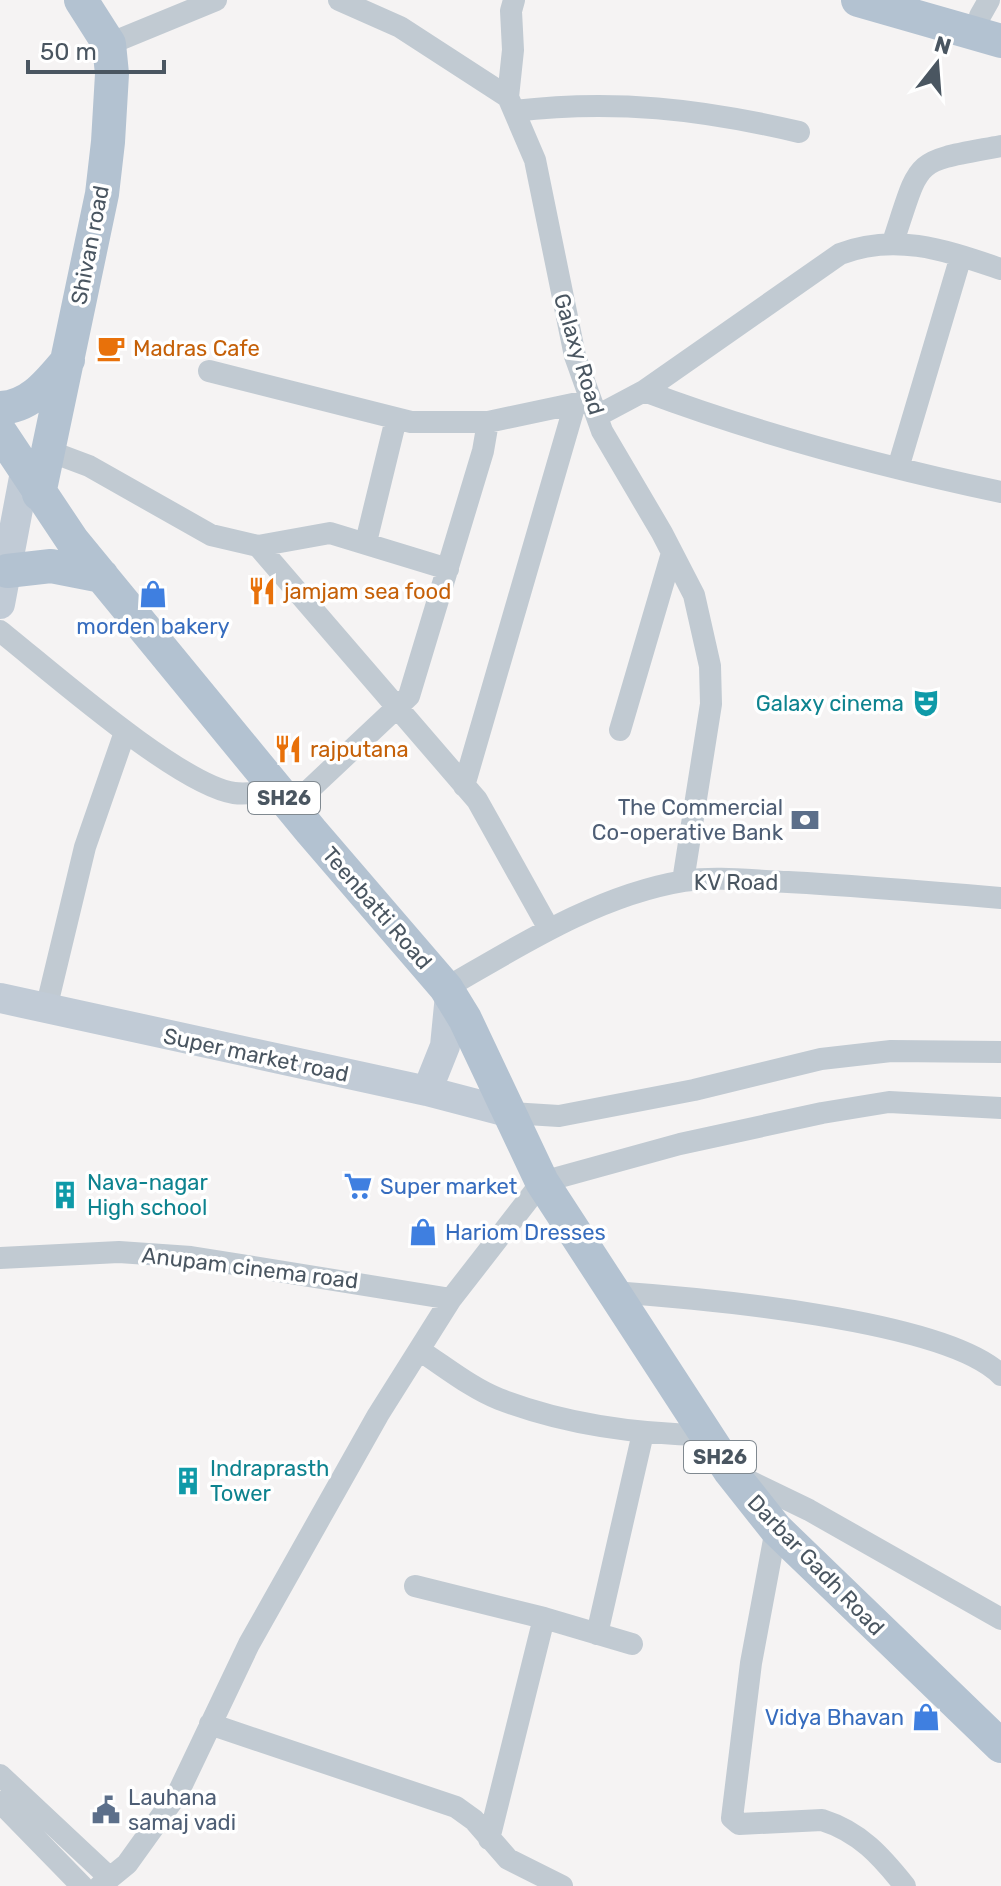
<svg xmlns="http://www.w3.org/2000/svg" width="1001" height="1886" viewBox="0 0 1001 1886" font-family="Rubik,sans-serif">
	<style>
		.lines { fill: none; stroke-linecap: round; stroke-linejoin: round }
		.minor { stroke: #c1cad2; stroke-width: 22 }
		.secondary { stroke: #c1cbd6; stroke-width: 30 }
		.primary { stroke: #b3c2d1; stroke-width: 34 }
		.labels { text-anchor: middle; dominant-baseline: central; stroke-width: 7; stroke-linejoin: round; paint-order: stroke }
		.shield { fill: #fff; stroke: #808990; stroke-width: 2 }
		.shield-label { font-size: 20px; font-weight: bold; fill: #4a5661 }
		.street-label { font-size: 22px; fill: #4a5661; stroke: #fff }
		.food-label { font-size: 22px; fill: #c56008; stroke: #fff; text-anchor: start }
		.shop-label { font-size: 22px; fill: #366cbe; stroke: #fff; text-anchor: start }
		.culture-label { font-size: 22px; fill: #0d838f; stroke: #fff; text-anchor: start }
		.service-label { font-size: 22px; fill: #4e5e75; stroke: #fff; text-anchor: end }
	</style>
	<rect width="100%" height="100%" fill="#f5f3f3"/>
	<g class="lines">
		<!-- minor -->
		<path class="minor" d="M339 0 400 27 508 97 535 160 575 356 602 431 662 533 694 595 710 666 711 704 683 881
			M980 16 989 0
			M109 44 216 0
			M508 97 513 50 511 11 514 0
			M514 111C614 99 701 109 799 132
			M893 242C922 155 911 163 1001 146
			M209 371 411 422H488L587 401
			M644 391C756 433 884 467 1001 492
			M597 416 644 391 840 254C896 232 947 251 1001 269
			M49 451 89 466 211 535 258 546 330 533 448 569
			M898 468 961 256
			M366 542 396 419
			M258 546 477 800 549 929
			M0 631C48 669 179 785 234 793 248 795 263 792 277 790
			M620 730 672 553
			M464 786 575 404
			M291 807 409 696 483 451 488 422
			M446 988C519 946 598 895 684 881 718 876 754 881 788 882 859 886 930 892 1001 898
			M46 1009 85 847 125 732
			M511 1113 559 1116 694 1090 821 1059 891 1051 1001 1052
			M0 1258 119 1252 191 1257 451 1299
			M613 1292C697 1298 945 1319 1001 1375
			M419 1350C444 1366 471 1388 499 1399 564 1424 636 1434 706 1435
			M739 1476 809 1510 1001 1619
			M776 1529 751 1663 732 1818 739 1824 822 1820C860 1832 881 1856 905 1886
			M415 1586 544 1618
			M597 1634 643 1433
			M210 1724 456 1807 474 1820 508 1859 562 1886
			M0 1775 110 1878
			M0 1802 82 1886
			M489 1839 544 1618 632 1644
			M100 1886 127 1864 178 1793 249 1644 378 1415 451 1299 542 1182 680 1144 822 1113 889 1102 1001 1108"/>
		<!-- secondary -->
		<path class="secondary" d="M0 604 25 472
			M0 998 427 1091 511 1113
			M427 1091 445 1046 450 995"/>
		<!-- primary -->
		<path class="primary" d="M858 0 1001 41
			M0 408C31 407 49 382 68 360
			M0 432 72 540 311 831 446 988 465 1019 542 1182 730 1471 776 1529 1001 1746
			M39 494 102 194 108 142 112 74 109 44 81 0
			M7 571 51 566 102 576"/>
	</g>
	<!-- icons -->
	<defs>
		<symbol id="cafe-bare" viewBox="-9 -9 18 18"><path d="M-5.5-4.5H6V0H3Q3 3.5 0 3.5H-2.5Q-5.5 3.5-5.5 0ZM3-3.2v2h1.7v-2ZM-6 4.5H4V6H-6Z" fill="#e8710a" stroke="#fff" stroke-width="2.5" paint-order="stroke"/></symbol>
		<symbol id="restaurant-bare" viewBox="-9 -9 18 18"><path d="M-5-6h1v4h1v-4h1v4h1v-4h1v5L-1.5 .5V6h-2V.5L-5-1ZM5-6V6H3V1.5H1.5Q1.5-4 5-6Z" fill="#e8710a" stroke="#fff" stroke-width="2.5" paint-order="stroke"/></symbol>
		<symbol id="shop-bare" viewBox="-9 -9 18 18"><path d="M-5-2.5h2.3a2.7 3.5 0 0 1 5.4 0H5L5.5 6h-11ZM-1.5-2.5h3a1.5 2.3 0 0 0-3 0Z" fill="#3f7fe0" stroke="#fff" stroke-width="2.5" paint-order="stroke"/></symbol>
		<symbol id="theatre-bare" viewBox="-9 -9 18 18"><path d="M-5-5.5Q0-4 5-5.5V0Q5 5 0 6Q-5 5-5 0ZM-3.3-2.5H-1v1.5H-3.3ZM1-2.5H3.3v1.5H1ZM-2.8 1Q0 5.5 2.8 1Z" fill="#0f9aa8" stroke="#fff" stroke-width="2.5" paint-order="stroke"/></symbol>
		<symbol id="bank-bare" viewBox="-9 -9 18 18"><path d="M-6-4H6V4H-6ZM0-2.3a2.3 2.3 0 1 0 0 4.6a2.3 2.3 0 1 0 0-4.6Z" fill="#5c6f8a" stroke="#fff" stroke-width="2.5" paint-order="stroke"/></symbol>
		<symbol id="supermarket-bare" viewBox="-9 -9 18 18"><path d="M-6-5.5h2.5l.6 2H6L4.5 2H-2.5L-4.4-4H-6ZM-1.5 3.2a1.3 1.3 0 1 0 .1 0ZM3 3.2a1.3 1.3 0 1 0 .1 0Z" fill="#3f7fe0" stroke="#fff" stroke-width="2.5" paint-order="stroke"/></symbol>
		<symbol id="building-bare" viewBox="-9 -9 18 18"><path d="M-4-6H4V6H1V3H-1V6H-4ZM-2.5-4.3h1.7v1.8h-1.7ZM.8-4.3h1.7v1.8H.8ZM-2.5-1h1.7V.8h-1.7ZM.8-1h1.7V.8H.8Z" fill="#0f9aa8" stroke="#fff" stroke-width="2.5" paint-order="stroke"/></symbol>
		<symbol id="civic-bare" viewBox="-9 -9 18 18"><path d="M-.6-6.5H3V-4.5H.6V-3L4-1V1h2V6H-6V1h2V-1L-.6-3ZM-1.2 2.5V6h2.4V2.5Z" fill="#5c6f8a" stroke="#fff" stroke-width="2.5" paint-order="stroke"/></symbol>
	</defs>
	<g fill-rule="evenodd">
		<use href="#cafe-bare" x="91" y="328" width="40" height="40"/>
		<use href="#restaurant-bare" x="242" y="571" width="40" height="40"/>
		<use href="#shop-bare" x="133" y="574" width="40" height="40"/>
		<use href="#theatre-bare" x="906" y="683" width="40" height="40"/>
		<use href="#restaurant-bare" x="268" y="729" width="40" height="40"/>
		<use href="#bank-bare" x="785" y="800" width="40" height="40"/>
		<use href="#supermarket-bare" x="338" y="1166" width="40" height="40"/>
		<use href="#building-bare" x="45" y="1175" width="40" height="40"/>
		<use href="#shop-bare" x="403" y="1212" width="40" height="40"/>
		<use href="#building-bare" x="168" y="1461" width="40" height="40"/>
		<use href="#shop-bare" x="906" y="1697" width="40" height="40"/>
		<use href="#civic-bare" x="86" y="1790" width="40" height="40"/>
	</g>
	<g class="labels">
		<!-- shield labels -->
		<g class="shield">
			<rect x="248" y="782" width="72" height="32" rx="6"/>
			<rect x="684" y="1441" width="72" height="32" rx="6"/>
		</g>
		<g class="shield-label">
			<text x="284" y="798">SH26</text>
			<text x="720" y="1457">SH26</text>
		</g>
		<!-- street labels -->
		<g class="street-label">
			<text transform="translate(90 245) rotate(-79)">Shivan road</text>
			<text transform="translate(579 354) rotate(73)">Galaxy Road</text>
			<text x="736" y="882">KV Road</text>
			<text transform="translate(377 908) rotate(49)">Teenbatti Road</text>
			<text transform="translate(256 1055) rotate(12)">Super market road</text>
			<text transform="translate(250 1268) rotate(7)">Anupam cinema road</text>
			<text transform="translate(816 1565) rotate(46)">Darbar Gadh Road</text>
		</g>
		<!-- food labels -->
		<g class="food-label">
			<text x="133" y="348">Madras Cafe</text>
			<text x="284" y="591">jamjam sea food</text>
			<text x="310" y="749">rajputana</text>
		</g>
		<!-- shop labels -->
		<g class="shop-label">
			<text x="153" y="626" text-anchor="middle">morden bakery</text>
			<text x="380" y="1186">Super market</text>
			<text x="445" y="1232">Hariom Dresses</text>
			<text x="904" y="1717" text-anchor="end">Vidya Bhavan</text>
		</g>
		<!-- culture labels -->
		<g class="culture-label">
			<text x="904" y="703" text-anchor="end">Galaxy cinema</text>
			<text x="87" y="1182">Nava-nagar<tspan x="87" dy="25">High school</tspan></text>
			<text x="210" y="1468">Indraprasth<tspan x="210" dy="25">Tower</tspan></text>
		</g>
		<!-- service labels -->
		<g class="service-label">
			<text x="783" y="807">The Commercial<tspan x="783" dy="25">Co-operative Bank</tspan></text>
			<text x="128" y="1797" text-anchor="start">Lauhana<tspan x="128" dy="25">samaj vadi</tspan></text>
		</g>
	</g>
	<!-- north arrow -->
	<g transform="translate(937 64) rotate(17)" stroke="#ffffff" stroke-width="6" paint-order="stroke">
	<path d="M0-6L14 30L0 20L-14 30Z" fill="#4a5661"/>
	<text y="-12" font-size="22" font-weight="bold" text-anchor="middle" fill="#4a5661">N</text>
	</g>
	<!-- scale -->
	<path d="M28 60v12h136v-12" fill="none" stroke="#4a5661" stroke-width="4"/>
	<text x="40" y="60" font-size="24" fill="#4a5661" stroke="#ffffff" stroke-width="6" paint-order="stroke">50 m</text>
</svg>
